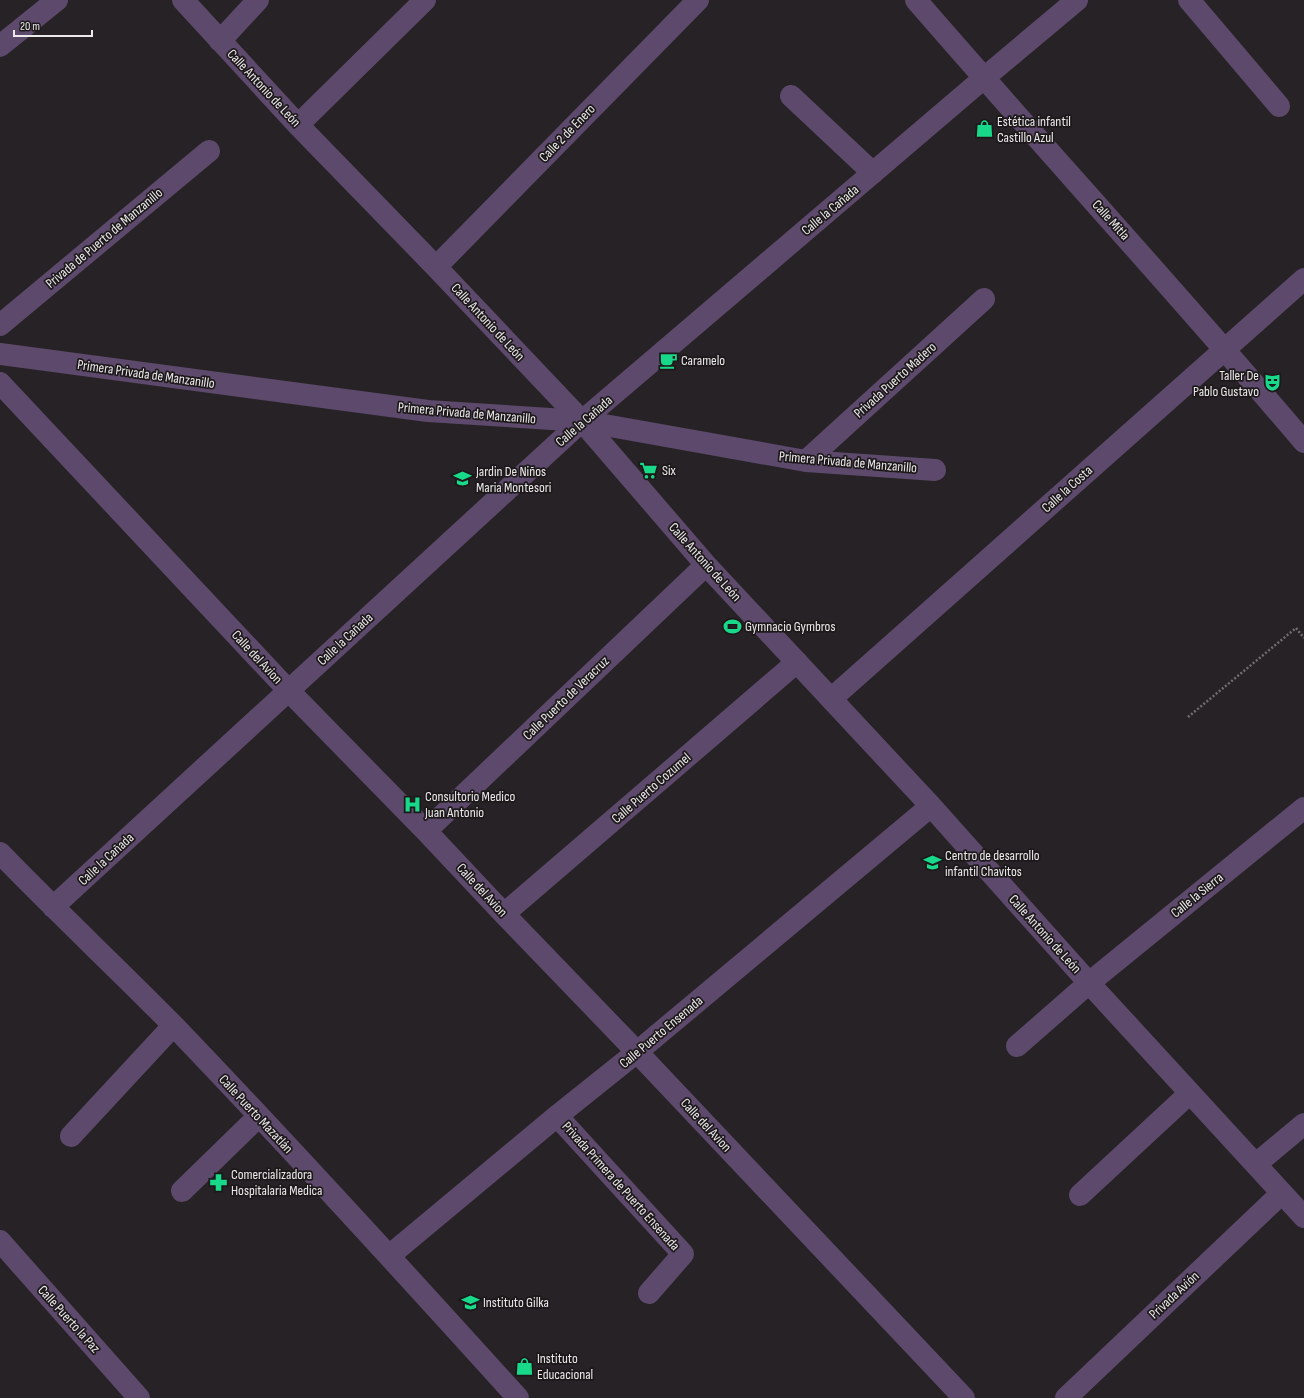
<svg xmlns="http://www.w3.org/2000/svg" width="1304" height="1398" viewBox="0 0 1304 1398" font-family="'Sofia Sans Condensed',sans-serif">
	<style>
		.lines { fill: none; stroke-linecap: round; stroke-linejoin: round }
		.path { stroke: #726e70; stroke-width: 2.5; stroke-dasharray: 2 2; stroke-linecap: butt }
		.minor { stroke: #5c496b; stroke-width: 22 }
		.labels { text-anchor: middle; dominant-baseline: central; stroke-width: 3.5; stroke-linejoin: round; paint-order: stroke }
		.street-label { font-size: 14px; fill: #ece9eb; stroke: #1d191b }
		.poi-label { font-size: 14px; fill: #ece9eb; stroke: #1d191b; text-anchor: start }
	</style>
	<rect width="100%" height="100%" fill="#272225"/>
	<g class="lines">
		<!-- path -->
		<path class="path" d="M1188 717 1296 628 1304 638"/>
		<!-- minor -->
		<path class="minor" d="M183 0 298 125 436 267 582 421 706 565 931 806 1089 983 1304 1217
			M916 0C1044 148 1177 292 1304 442
			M1189 0 1279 106
			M220 41 258 0
			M0 46 57 0
			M791 96 873 173
			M298 125 425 0
			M436 267 698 0
			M0 325 209 151
			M0 354 428 411 582 421 806 461 935 470
			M0 383 289 691 426 831 504 914 637 1052 964 1398
			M806 461 984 299
			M831 699 1304 279
			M426 831 706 565
			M0 853C57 912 117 968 174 1026 291 1148 405 1273 518 1398
			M53 907 582 421 984 78 1077 0
			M504 914 797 662
			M1017 1046 1089 983 1304 808
			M557 1116 683 1254 649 1293
			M71 1136 173 1026
			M1256 1164 1304 1124
			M182 1191 259 1116
			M1080 1195 1190 1093
			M0 1241 139 1398
			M389 1256 557 1116 637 1052 931 806
			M1066 1398 1282 1193"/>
	</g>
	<!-- icons -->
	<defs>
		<symbol id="shop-bare" viewBox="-9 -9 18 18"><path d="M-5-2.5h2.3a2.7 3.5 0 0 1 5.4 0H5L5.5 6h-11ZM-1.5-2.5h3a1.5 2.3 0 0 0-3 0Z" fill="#18d989" stroke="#1d191b" stroke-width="2.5" paint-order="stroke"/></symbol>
		<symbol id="cafe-bare" viewBox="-9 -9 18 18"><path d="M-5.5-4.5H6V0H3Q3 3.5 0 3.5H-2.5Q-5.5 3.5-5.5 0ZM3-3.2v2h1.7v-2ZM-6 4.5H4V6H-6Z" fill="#18d989" stroke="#1d191b" stroke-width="2.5" paint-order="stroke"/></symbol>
		<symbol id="theatre-bare" viewBox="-9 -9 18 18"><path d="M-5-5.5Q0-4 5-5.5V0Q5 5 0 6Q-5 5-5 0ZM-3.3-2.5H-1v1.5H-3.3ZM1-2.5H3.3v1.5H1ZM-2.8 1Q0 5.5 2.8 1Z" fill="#18d989" stroke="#1d191b" stroke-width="2.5" paint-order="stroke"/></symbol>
		<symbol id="supermarket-bare" viewBox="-9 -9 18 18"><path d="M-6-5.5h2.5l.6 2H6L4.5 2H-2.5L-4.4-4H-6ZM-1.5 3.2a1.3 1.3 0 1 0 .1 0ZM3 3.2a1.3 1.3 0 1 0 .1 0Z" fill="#18d989" stroke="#1d191b" stroke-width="2.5" paint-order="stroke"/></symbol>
		<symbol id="school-bare" viewBox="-9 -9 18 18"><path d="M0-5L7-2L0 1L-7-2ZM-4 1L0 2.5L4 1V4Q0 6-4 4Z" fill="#18d989" stroke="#1d191b" stroke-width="2.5" paint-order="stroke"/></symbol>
		<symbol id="stadium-bare" viewBox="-9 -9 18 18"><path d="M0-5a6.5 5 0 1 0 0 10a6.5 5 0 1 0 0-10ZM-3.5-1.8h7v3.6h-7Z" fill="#18d989" stroke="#1d191b" stroke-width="2.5" paint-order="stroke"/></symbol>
		<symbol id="hospital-bare" viewBox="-9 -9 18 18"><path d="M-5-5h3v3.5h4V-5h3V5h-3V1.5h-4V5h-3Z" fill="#18d989" stroke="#1d191b" stroke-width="2.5" paint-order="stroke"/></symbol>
		<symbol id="pharmacy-bare" viewBox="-9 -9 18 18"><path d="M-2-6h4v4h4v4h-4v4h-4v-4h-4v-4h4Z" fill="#18d989" stroke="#1d191b" stroke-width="2.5" paint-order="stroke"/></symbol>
	</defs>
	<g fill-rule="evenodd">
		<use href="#shop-bare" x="972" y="116" width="25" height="25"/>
		<use href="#cafe-bare" x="656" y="348" width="25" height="25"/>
		<use href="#theatre-bare" x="1260" y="370" width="25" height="25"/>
		<use href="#supermarket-bare" x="636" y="458" width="25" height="25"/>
		<use href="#school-bare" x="450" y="466" width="25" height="25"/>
		<use href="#stadium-bare" x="720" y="614" width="25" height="25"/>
		<use href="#hospital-bare" x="400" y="792" width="25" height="25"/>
		<use href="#school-bare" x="920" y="850" width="25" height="25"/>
		<use href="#pharmacy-bare" x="206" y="1170" width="25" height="25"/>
		<use href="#school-bare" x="458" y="1290" width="25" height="25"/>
		<use href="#shop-bare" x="512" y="1354" width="25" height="25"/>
	</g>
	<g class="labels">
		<!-- street labels -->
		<g class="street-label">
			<text transform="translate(264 88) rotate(47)">Calle Antonio de León</text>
			<text transform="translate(567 133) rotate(-46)">Calle 2 de Enero</text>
			<text transform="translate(830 210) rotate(-40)">Calle la Cañada</text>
			<text transform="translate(1111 220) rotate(48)">Calle Mitla</text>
			<text transform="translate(104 238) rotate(-40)">Privada de Puerto de Manzanillo</text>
			<text transform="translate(488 322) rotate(47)">Calle Antonio de León</text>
			<text transform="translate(146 374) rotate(8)">Primera Privada de Manzanillo</text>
			<text transform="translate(895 380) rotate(-42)">Privada Puerto Madero</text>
			<text transform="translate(467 413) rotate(5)">Primera Privada de Manzanillo</text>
			<text transform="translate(584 421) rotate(-41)">Calle la Cañada</text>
			<text transform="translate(848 462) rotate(5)">Primera Privada de Manzanillo</text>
			<text transform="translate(1067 489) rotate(-42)">Calle la Costa</text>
			<text transform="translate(705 562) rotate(48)">Calle Antonio de León</text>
			<text transform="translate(345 639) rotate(-43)">Calle la Cañada</text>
			<text transform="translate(257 657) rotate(47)">Calle del Avion</text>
			<text transform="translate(566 698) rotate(-44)">Calle Puerto de Veracruz</text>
			<text transform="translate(651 788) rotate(-41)">Calle Puerto Cozumel</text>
			<text transform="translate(106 859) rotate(-43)">Calle la Cañada</text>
			<text transform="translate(482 890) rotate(47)">Calle del Avion</text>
			<text transform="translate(1197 895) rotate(-39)">Calle la Sierra</text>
			<text transform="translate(1045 934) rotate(48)">Calle Antonio de León</text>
			<text transform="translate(661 1032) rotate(-40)">Calle Puerto Ensenada</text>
			<text transform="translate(256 1114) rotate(47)">Calle Puerto Mazatlán</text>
			<text transform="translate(706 1125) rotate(47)">Calle del Avion</text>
			<text transform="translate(621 1186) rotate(48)">Privada Primera de Puerto Ensenada</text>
			<text transform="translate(1174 1295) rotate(-43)">Privada Avión</text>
			<text transform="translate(69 1319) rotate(48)">Calle Puerto la Paz</text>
		</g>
		<!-- poi labels -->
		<g class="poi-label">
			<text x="997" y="121">Estética infantil<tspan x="997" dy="16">Castillo Azul</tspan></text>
			<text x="681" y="360">Caramelo</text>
			<text x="1259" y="375" text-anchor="end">Taller De<tspan x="1259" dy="16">Pablo Gustavo</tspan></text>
			<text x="662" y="470">Six</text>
			<text x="476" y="471">Jardin De Niños<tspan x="476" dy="16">Maria Montesori</tspan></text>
			<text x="745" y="626">Gymnacio Gymbros</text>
			<text x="425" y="796">Consultorio Medico<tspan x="425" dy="16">Juan Antonio</tspan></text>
			<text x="945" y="855">Centro de desarrollo<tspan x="945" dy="16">infantil Chavitos</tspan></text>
			<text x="231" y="1174">Comercializadora<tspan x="231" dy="16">Hospitalaria Medica</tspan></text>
			<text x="483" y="1302">Instituto Gilka</text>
			<text x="537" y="1358">Instituto<tspan x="537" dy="16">Educacional</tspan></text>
		</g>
	</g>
	<!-- scale -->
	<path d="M14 30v6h78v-6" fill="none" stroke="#ece9eb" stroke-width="2"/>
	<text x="20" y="30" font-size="12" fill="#ece9eb" stroke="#1d191b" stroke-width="3" paint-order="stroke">20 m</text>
</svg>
